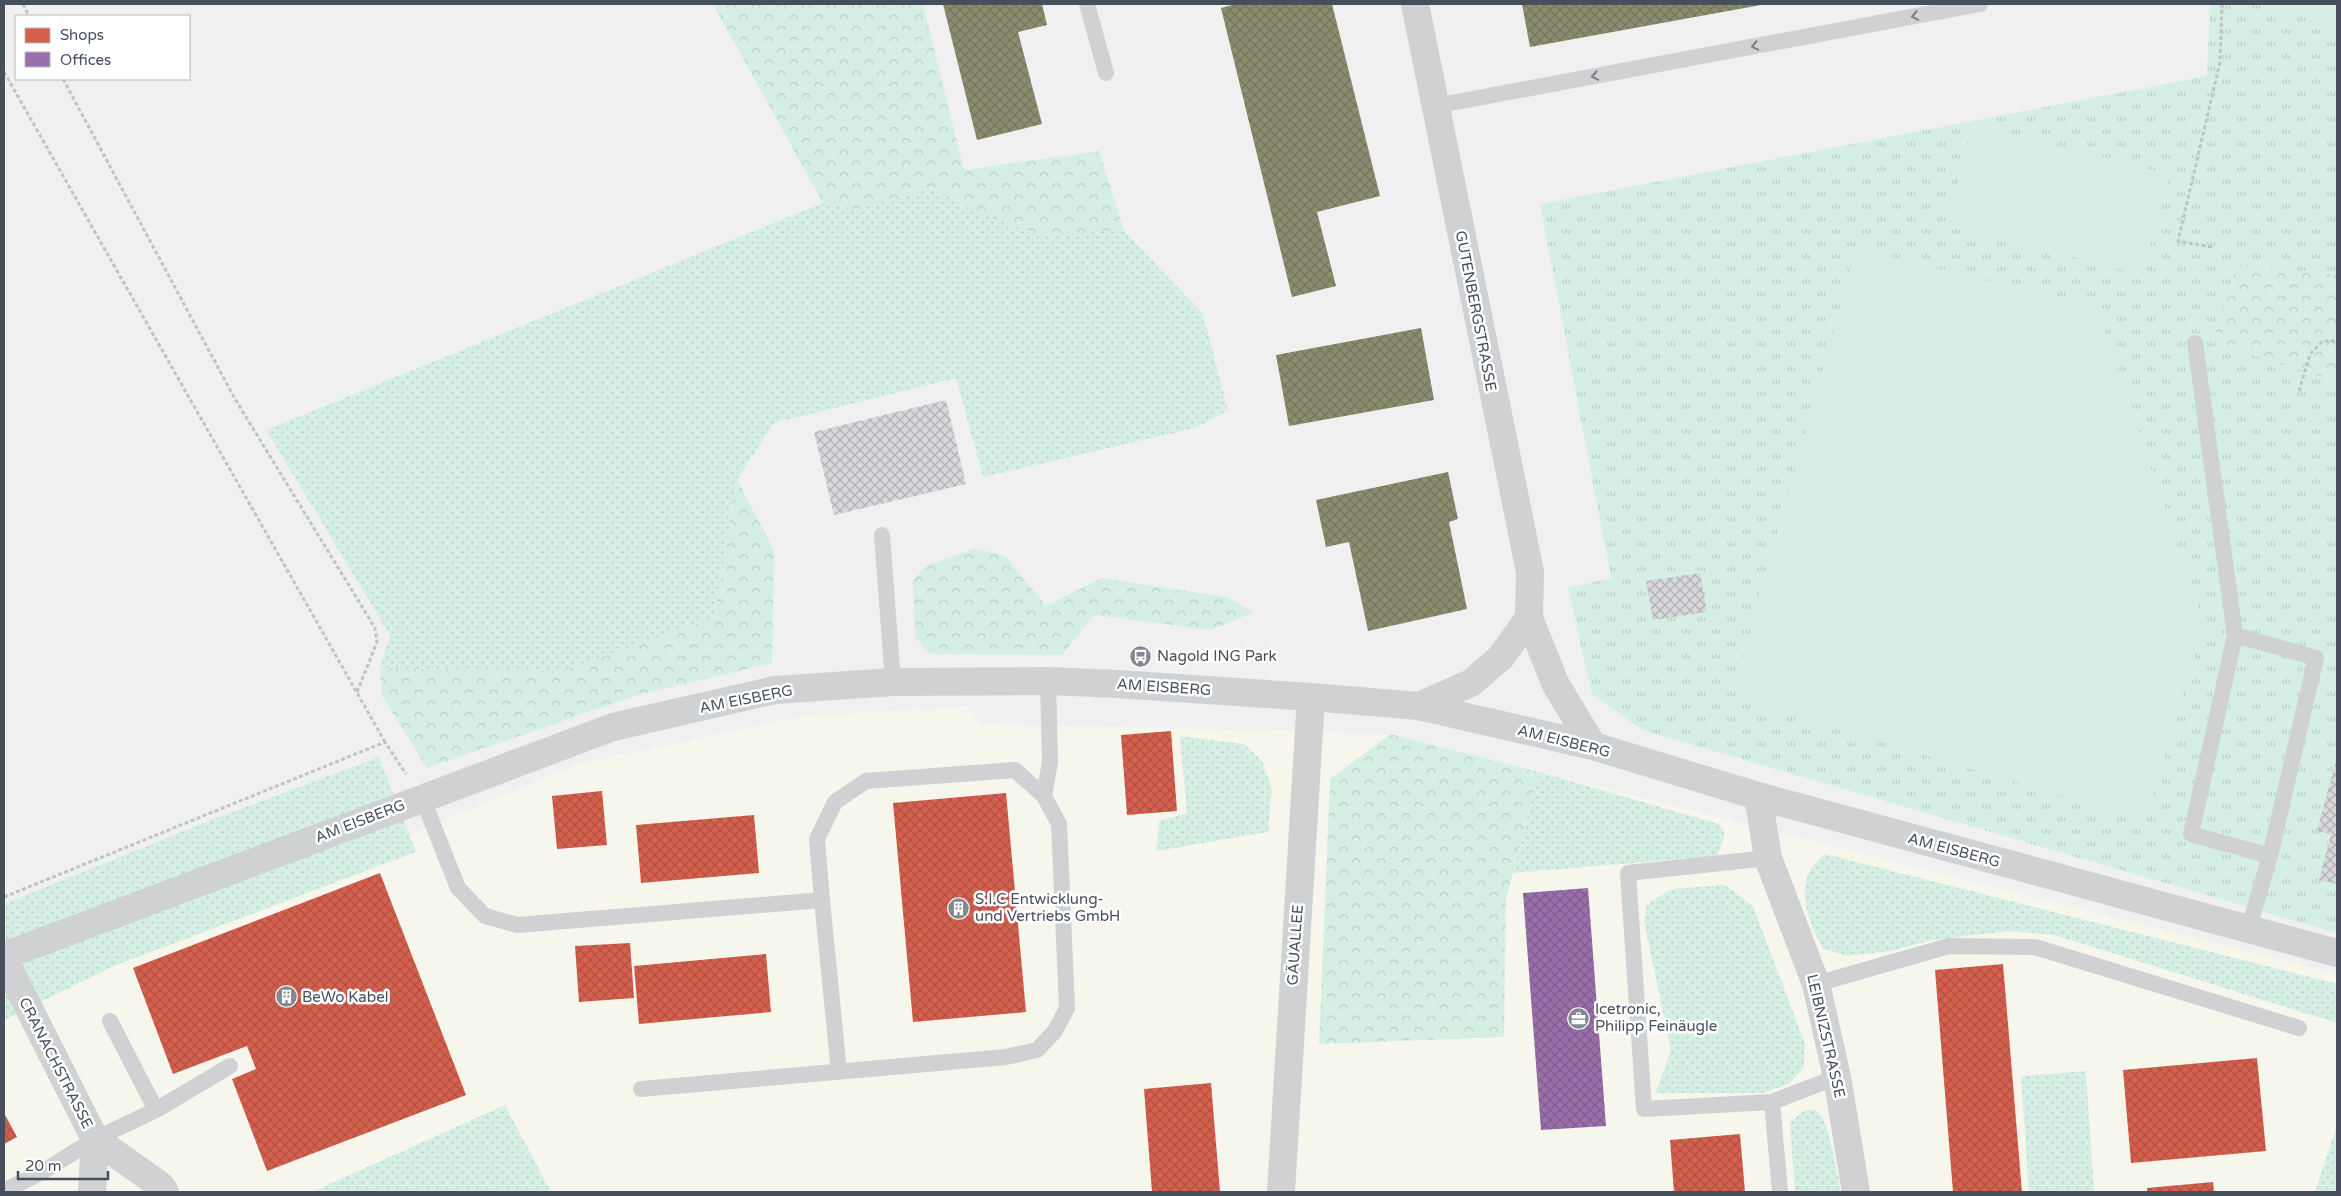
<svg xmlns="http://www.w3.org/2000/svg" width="2341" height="1196" viewBox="0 0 2341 1196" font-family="'Varela Round',sans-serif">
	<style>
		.commercial { fill: #f7f6ec }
		.grass { fill: url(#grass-dots) }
		.forest { fill: url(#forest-crowns) }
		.park { fill: url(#park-tufts) }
		.pitch { fill: #d5efe4 }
		.shops { fill: url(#shops-cross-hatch) }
		.offices { fill: url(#offices-cross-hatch) }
		.industry { fill: url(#industry-cross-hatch) }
		.building { fill: url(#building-cross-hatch) }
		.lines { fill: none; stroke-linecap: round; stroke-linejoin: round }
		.path { stroke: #bbc6c5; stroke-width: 3; stroke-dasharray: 4 2.5; stroke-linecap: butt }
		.lane { stroke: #cfd1d3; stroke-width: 16 }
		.street { stroke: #cfd1d3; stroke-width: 28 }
		.oneway { stroke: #777c86 }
		.labels { text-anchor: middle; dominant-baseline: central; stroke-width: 5; stroke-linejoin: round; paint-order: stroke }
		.street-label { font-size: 15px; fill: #474f5d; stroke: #fff }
		.poi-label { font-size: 15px; fill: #474f5d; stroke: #fff; text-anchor: start }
	</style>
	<defs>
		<pattern id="grass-dots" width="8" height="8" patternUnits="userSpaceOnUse" patternTransform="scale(1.25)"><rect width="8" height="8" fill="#d5efe4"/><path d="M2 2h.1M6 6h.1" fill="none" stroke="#b8cfc6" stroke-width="1.8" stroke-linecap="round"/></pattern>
		<pattern id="forest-crowns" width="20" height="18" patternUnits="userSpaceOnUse" patternTransform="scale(1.25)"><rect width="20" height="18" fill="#d5efe4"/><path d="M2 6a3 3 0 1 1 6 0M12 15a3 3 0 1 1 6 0" fill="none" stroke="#b8cfc6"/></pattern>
		<pattern id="park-tufts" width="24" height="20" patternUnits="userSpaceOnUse" patternTransform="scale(1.25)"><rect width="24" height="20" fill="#d5efe4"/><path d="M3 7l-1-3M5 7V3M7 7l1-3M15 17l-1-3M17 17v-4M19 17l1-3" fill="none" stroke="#b8cfc6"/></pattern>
		<pattern id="shops-cross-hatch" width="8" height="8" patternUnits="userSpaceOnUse" patternTransform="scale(1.25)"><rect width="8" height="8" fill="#d6604d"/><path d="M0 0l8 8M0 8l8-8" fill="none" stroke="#af5243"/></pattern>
		<pattern id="offices-cross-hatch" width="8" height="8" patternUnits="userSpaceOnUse" patternTransform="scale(1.25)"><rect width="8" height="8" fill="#9970ab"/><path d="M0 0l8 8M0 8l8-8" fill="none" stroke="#7f5e8e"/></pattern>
		<pattern id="industry-cross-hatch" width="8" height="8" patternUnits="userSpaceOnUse" patternTransform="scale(1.25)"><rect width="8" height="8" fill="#8c8c6e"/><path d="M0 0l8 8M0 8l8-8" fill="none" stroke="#74755e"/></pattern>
		<pattern id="building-cross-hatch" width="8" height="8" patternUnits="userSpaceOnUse" patternTransform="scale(1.25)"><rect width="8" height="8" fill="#d8d8db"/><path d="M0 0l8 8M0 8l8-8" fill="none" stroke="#b1b2b5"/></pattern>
	</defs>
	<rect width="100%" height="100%" fill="#f1f0f0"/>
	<!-- commercial -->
	<path class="commercial" d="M968 707 981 724 1390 734 2337 974V1192H4V1005L576 765 804 716Z"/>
	<!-- grass -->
	<path class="grass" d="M932 188 977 212 1036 234 1124 231 1203 314 1228 410 1195 428 983 477 956 378 774 423 737 479 714 618 556 673 380 668 390 635 266 430 823 203 858 209Z
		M1180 736 1244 744 1262 761 1272 789 1268 832 1157 851 1159 821 1187 813Z
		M379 757 416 852 114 966 4 1020V904L201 824Z
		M1539 772 1719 824 1725 834 1717 856 1513 873Z
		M1825 854 2337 984V1023L2054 935 2009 931 1932 940 1890 951 1847 956 1823 949C1811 926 1798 898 1809 872 1812 866 1820 859 1825 854Z
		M1725 885 1753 906 1805 1044 1804 1067 1789 1084 1762 1093H1656L1671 1050 1644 921 1647 905 1671 889Z
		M2086 1071 2094 1192H2029L2021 1076Z
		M505 1105 551 1192H312Z
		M1804 1110C1810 1110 1815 1109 1819 1113 1830 1124 1837 1176 1841 1192H1795L1790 1123Z
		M2337 1125V1192H2315Z"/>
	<!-- forest -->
	<path class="forest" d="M713 4H923L964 170 1099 151 1124 231 1036 234 977 212 932 188 858 209 823 203Z
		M2237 264 2337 275V382L2212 343Z
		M737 479 774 551 772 663 638 695 427 768 382 696 380 668 556 673 714 618Z
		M975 548 1005 556 1046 606 1102 578 1226 597 1254 612 1211 630 1094 615 1062 655 930 654 915 637 913 581 926 566Z
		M1390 734 1539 772 1506 899 1504 1037 1319 1044 1330 779Z"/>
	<!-- park -->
	<path class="park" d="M2210 4H2337V275L2237 264 2212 342 2337 382V933L1642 730 1592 694 1568 588 1611 578 1540 204 2207 76Z"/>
	<!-- pitch -->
	<path class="pitch" d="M2274 4H2337V36L2312 14H2274Z
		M1973 124 2169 174 2143 275 1947 225Z
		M1856 248 2097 308 2204 624 2146 821 1750 703 1739 672Z"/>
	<!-- shops -->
	<path class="shops" d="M1171 731 1177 811 1127 815 1121 735Z
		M602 791 607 845 557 849 552 796Z
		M1006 793 1026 1012 913 1022 893 803Z
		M754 815 759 873 641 883 636 825Z
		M380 873 466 1095 267 1171 232 1079 256 1069 247 1046 173 1074 133 968Z
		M630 943 634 998 579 1002 575 946Z
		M766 954 771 1012 639 1024 634 966Z
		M2003 964 2022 1192H1953L1935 970Z
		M2257 1058 2266 1151 2131 1163 2123 1070Z
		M1211 1083 1220 1192H1152L1144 1089Z
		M4 1113 17 1137 4 1144Z
		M1740 1134 1745 1192H1674L1670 1140Z
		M2213 1182 2214 1192H2147V1188Z"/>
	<!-- offices -->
	<path class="offices" d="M1588 888 1606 1126 1541 1130 1523 893Z"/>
	<!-- industry -->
	<path class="industry" d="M943 4H1042L1047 25 1018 32 1042 124 977 140Z
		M1236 4H1332L1380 196 1317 212 1336 286 1292 297 1221 8Z
		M1522 4H1761V5L1530 47Z
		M1421 328 1434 400 1289 426 1276 355Z
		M1448 472 1458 519 1449 522 1467 609 1368 631 1349 542 1326 547 1316 500Z"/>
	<!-- building -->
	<path class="building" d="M946 400 966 484 834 515 814 432Z
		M1700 573 1707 612 1653 620 1646 581Z
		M2337 757V884L2319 880 2331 834 2317 831Z"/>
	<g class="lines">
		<!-- path -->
		<path class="path" d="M23 4 29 16
			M4 72 385 742
			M63 79 235 399 375 628 377 642 357 692
			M2212 247 2178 241 2220 62 2222 4
			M2299 391 2310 354 2323 341H2337
			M4 897 385 742 406 774"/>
		<!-- lane -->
		<path class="lane" d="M1087 4 1106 73
			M1435 106 1980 4
			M2195 343 2235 635 2316 658 2270 856 2248 930
			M882 535 893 682
			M2235 635 2191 834 2270 856
			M1044 796 1050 762 1048 681
			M422 797 458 888 485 916 517 925 822 900 817 839 835 802 866 781 1015 770 1044 796 1059 824 1067 1008 1055 1031 1037 1050 1006 1057 641 1089
			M1768 858 1628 873 1644 1109 1772 1102 1837 1077
			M822 900 839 1072
			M1816 984 1949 946 2035 947 2299 1028
			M110 1021 156 1110
			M1772 1102 1780 1192
			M4 1191 44 1171 95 1139 156 1110 230 1066"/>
		<!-- street -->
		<path class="street" d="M1415 4 1530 572 1529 618 1556 685 1593 746
			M1419 706 1471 683 1501 657 1529 618
			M1758 796 1768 858 1816 984 1837 1077 1856 1192
			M4 956 613 727 775 690 893 682 1048 681 1118 684 1311 697 1419 706 1593 746 1758 796 2337 953
			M4 959 95 1139
			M92 1192 95 1139 161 1186 165 1192
			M1281 1192 1311 697"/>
	</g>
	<!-- one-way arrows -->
	<defs><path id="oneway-chevron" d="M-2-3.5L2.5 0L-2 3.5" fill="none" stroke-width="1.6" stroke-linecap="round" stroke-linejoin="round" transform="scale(1.25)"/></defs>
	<g class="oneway">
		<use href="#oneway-chevron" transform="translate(1915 16) rotate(169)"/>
		<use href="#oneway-chevron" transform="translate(1755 46) rotate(169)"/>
		<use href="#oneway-chevron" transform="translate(1595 76) rotate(169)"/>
	</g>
	<!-- icons -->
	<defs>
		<symbol id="bus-disc" viewBox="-11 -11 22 22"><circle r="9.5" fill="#828790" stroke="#fff"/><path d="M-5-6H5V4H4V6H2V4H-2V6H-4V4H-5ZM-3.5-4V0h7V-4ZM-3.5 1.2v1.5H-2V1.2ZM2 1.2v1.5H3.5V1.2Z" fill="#fff"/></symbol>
		<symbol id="building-disc" viewBox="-11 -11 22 22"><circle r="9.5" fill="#828790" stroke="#fff"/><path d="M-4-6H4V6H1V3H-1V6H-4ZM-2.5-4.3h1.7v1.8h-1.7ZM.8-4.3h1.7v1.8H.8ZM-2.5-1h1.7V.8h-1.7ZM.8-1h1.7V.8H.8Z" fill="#fff"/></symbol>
		<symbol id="office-disc" viewBox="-11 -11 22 22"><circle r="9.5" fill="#828790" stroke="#fff"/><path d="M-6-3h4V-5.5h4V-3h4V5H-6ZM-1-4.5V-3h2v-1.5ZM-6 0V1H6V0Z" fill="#fff"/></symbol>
	</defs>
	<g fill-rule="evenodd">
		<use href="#bus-disc" x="1128" y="644" width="25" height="25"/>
		<use href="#building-disc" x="946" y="896" width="25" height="25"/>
		<use href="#building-disc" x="274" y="984" width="25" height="25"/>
		<use href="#office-disc" x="1566" y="1006" width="25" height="25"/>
	</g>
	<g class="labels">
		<!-- street labels -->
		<g class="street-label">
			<text transform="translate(1476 311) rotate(79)">GUTENBERGSTRASSE</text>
			<text transform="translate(1164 687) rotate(4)">AM EISBERG</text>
			<text transform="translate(746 699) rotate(-11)">AM EISBERG</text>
			<text transform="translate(1564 741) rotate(14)">AM EISBERG</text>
			<text transform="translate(360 821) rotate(-21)">AM EISBERG</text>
			<text transform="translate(1954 850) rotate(15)">AM EISBERG</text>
			<text transform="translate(1295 945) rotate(-86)">GÄUALLEE</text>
			<text transform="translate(1826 1036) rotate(77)">LEIBNIZSTRASSE</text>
			<text transform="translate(56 1063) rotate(63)">CRANACHSTRASSE</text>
		</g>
		<!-- poi labels -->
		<g class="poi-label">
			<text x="1157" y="656">Nagold ING Park</text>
			<text x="975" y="899">S.I.C Entwicklung-<tspan x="975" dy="17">und Vertriebs GmbH</tspan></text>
			<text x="302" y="997">BeWo Kabel</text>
			<text x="1595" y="1009">Icetronic,<tspan x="1595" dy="17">Philipp Feinäugle</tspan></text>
		</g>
	</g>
	<!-- border -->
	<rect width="2341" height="1196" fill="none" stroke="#474f5d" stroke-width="10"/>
	<!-- legend -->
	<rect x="15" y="15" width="175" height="65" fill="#ffffff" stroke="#b5b9be"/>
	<rect x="25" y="28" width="25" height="15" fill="#d6604d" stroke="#b5b9be"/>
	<text x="60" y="40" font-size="15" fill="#474f5d">Shops</text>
	<rect x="25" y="52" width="25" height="15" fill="#9970ab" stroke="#b5b9be"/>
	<text x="60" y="65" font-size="15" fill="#474f5d">Offices</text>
	<!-- scale -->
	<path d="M18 1171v8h90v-8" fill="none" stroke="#474f5d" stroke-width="2.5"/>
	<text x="25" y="1171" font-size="15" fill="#474f5d" stroke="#ffffff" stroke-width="4" paint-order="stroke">20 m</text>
</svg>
